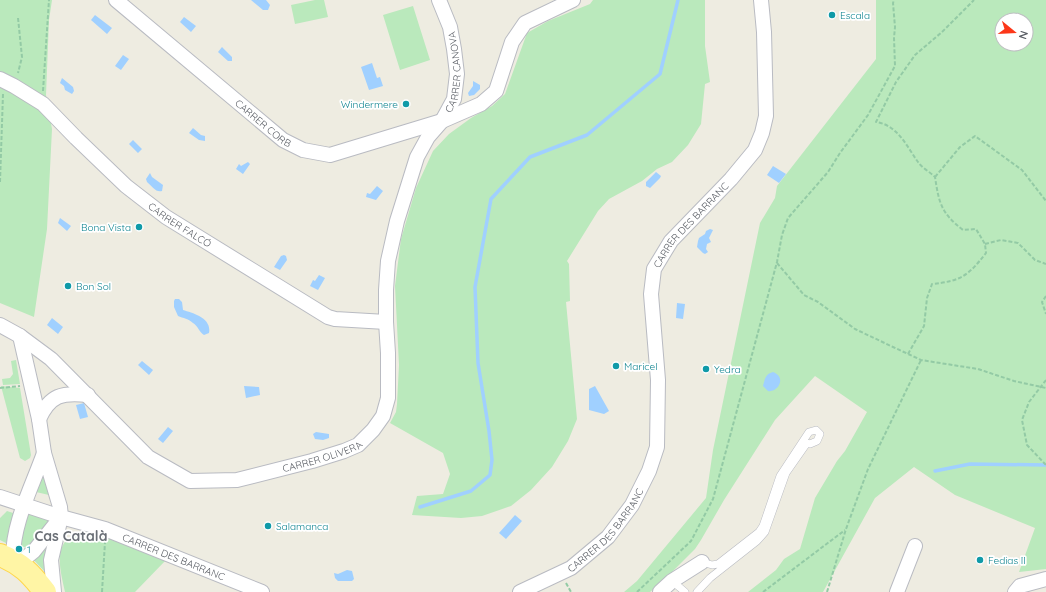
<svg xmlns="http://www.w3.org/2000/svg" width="1046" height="592" viewBox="0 0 1046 592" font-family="Quicksand,sans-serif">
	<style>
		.green { fill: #bae9bc; fill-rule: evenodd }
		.water { fill: #a0d0ff }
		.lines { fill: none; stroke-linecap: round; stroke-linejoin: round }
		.stream { stroke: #a0d0ff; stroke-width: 3.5 }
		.lane-casing { stroke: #b9bbc2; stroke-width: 8 }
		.street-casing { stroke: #b9bbc2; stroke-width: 16 }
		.primary-casing { stroke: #ffd649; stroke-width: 24 }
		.path { stroke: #93caa5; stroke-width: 2; stroke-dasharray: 4 2; stroke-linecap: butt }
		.lane { stroke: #fff; stroke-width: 7 }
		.street { stroke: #fff; stroke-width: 14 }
		.primary { stroke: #fff5a5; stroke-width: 22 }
		.culture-dot { fill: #0f9aa8; stroke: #fff; stroke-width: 1.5 }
		.labels { text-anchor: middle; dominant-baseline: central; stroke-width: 3.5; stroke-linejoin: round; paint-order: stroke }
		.culture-label { font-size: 10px; fill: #0d838f; stroke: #fff; text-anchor: start }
		.street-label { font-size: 10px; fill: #595d64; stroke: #fff }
		.district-label { font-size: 14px; font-weight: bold; fill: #6a6f76; stroke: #fff }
	</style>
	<rect width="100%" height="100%" fill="#eeece1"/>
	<!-- green -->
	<path class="green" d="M0 0H52L49 20 46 95 52 129 47 229 34 317 0 303Z
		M315 0H324L328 17 295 24 291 5Z
		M593 0H705V46L710 82 705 84 701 124 688 145 672 162 657 169 642 181 609 199 598 211 567 261 569 264 570 301 566 302 577 419 568 441 552 467 531 490 511 506 482 516 461 518 412 515 417 496 443 494 450 474 443 453 390 423 396 412 397 404 399 365 395 286 401 239 416 188 433 151 449 134 471 118 492 106 505 94 527 33 548 21 590 4Z
		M876 0H1046V569L1019 572 1035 528 955 495 914 467 875 498 823 592H748L776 570 784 559 800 549 815 498 837 461 845 451 867 412 815 376 775 420 724 500 701 540 695 549 662 582 650 592H624L637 581 706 498 713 450 760 223 775 198 777 186 876 59ZM1002 20H1026V44H1002Z
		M413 6 430 60 400 70 383 15Z
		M16 360 20 384 3 385 2 379 10 378 13 374 11 361Z
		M1 386 20 388 31 455 30 458 25 461 20 458Z
		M42 468 49 495 36 492Z
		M7 511 13 513C16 523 10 533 6 543L0 540V518Z
		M29 513 46 517 50 522 28 549 18 544V537Z
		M87 531H94L166 560 135 592H65C59 565 51 537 87 531Z
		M50 540 45 572 32 558Z"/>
	<!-- water -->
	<path class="water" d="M251 0H266L270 5 268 10H263Z
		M95 15 112 28 107 34 91 20Z
		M184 17 196 26 191 32 180 22Z
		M222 47 232 57V61H228L218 52Z
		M123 55 129 59 121 70 115 66Z
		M372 63 377 78 380 77 383 86 369 90 361 67Z
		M62 78 73 87 74 91 72 94 65 90 64 86 60 83Z
		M473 81 480 85V89L474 95 469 96 468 93 473 86Z
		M193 128 201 135 205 136V141L199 140 189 133Z
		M133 140 142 149 138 153 129 144Z
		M248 162 250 164 243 174 236 169 239 164 241 166Z
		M773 166 786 174 779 183 767 175Z
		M656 172 661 176 660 178 650 188 646 186V182Z
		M150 173 152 177 163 185 162 191C156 193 152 186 147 182L146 179Z
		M377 186 383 191 376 200 366 197 367 193 370 194Z
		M60 218 71 226 67 231 58 223Z
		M710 229 713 230 709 238 711 242 707 244 706 249 708 252 705 254 703 253 697 247 698 241 699 238 705 234 706 231Z
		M284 255 286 256 287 260 280 270 274 267 281 256Z
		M319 275 325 278 318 290 310 286 313 280 315 281Z
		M175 299H179L182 302 183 310C193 313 212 318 209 333L204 335C199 332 198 326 193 323 189 319 183 318 178 316L174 307V301Z
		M677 303 685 304 683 319 676 318Z
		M52 318 63 327 58 334 47 325Z
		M142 361 153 370 149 375 138 365Z
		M773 372C787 377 778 393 768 391L763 386C765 379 765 374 773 372Z
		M244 386 259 387 260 395 246 398Z
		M595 386 609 411 604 414 589 410V389Z
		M84 403 88 417 80 419 76 405Z
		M168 427 173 431 163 443 158 439Z
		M316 432 329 434V438L323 440 315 439 313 434Z
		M515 515 522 521 506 539 499 533Z
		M347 570 352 571 354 579 352 581H338L335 578 334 573 338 574Z"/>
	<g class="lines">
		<!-- stream -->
		<path class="stream" d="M935 471 970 464 1046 465
			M420 507 471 491 490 475 492 460 489 431 478 363 475 287 491 199 530 157 587 135 660 74 678 0"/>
		<defs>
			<path id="lane" d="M672 581 685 592
				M697 592 710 578 757 541 765 532 786 473 807 443 810 444 817 441 820 434 816 430 809 432 780 476 763 526 759 532 718 564 712 565 702 562"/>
			<g id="street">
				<path id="s1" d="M116 0 283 140 303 150 330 155 442 121 481 104 496 91 512 42 525 23 573 0"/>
				<path id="s2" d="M0 79 14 86 43 104 76 138 126 186 166 217 328 317 335 319 386 322"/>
				<path id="s3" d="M0 325 20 336 51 359 148 457 190 481 237 480 312 461 344 451 358 445 373 430 383 416 388 398V353L386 322V290L388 261 397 221 417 157 428 137 442 121 454 99 457 74 454 49 450 27 439 0"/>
				<path d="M20 336 39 419 44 453"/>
				<path d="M39 419C50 395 62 392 88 395"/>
				<path id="s4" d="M0 497 61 517 105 529 262 592"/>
				<path d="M13 560C12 524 32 487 44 453L60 507 61 517 51 560 54 592"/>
				<path d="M18 564 34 551 57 522"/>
				<path id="s5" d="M520 592 571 568 608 537 632 505 649 471 657 447 658 380 651 294 654 269 671 241 731 179 755 150 762 133 766 116 764 32 761 0"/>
				<path d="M660 592 672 581 702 562"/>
				<path d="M897 592 915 546"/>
				<path d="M1015 592 1020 586 1046 579"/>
			</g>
			<path id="primary" d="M0 555C21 563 31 574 45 592"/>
		</defs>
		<!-- lane casing -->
		<use href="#lane" class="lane-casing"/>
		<!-- street casing -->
		<use href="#street" class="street-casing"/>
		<!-- primary casing -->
		<use href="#primary" class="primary-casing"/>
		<!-- path -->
		<path class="path" d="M18 18 22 57 18 73
			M43 91 49 0
			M935 177 960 147 975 136 1022 170 1046 201
			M0 182 3 94
			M985 244 1001 240 1018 243 1035 260 1046 264
			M777 263 804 295 818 302 855 329 893 347 921 360 978 369 1014 381 1046 388
			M1046 296 1042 302 1046 314
			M908 354 924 326 927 298 932 284C961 281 968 276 986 253L985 244 976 229 963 230C941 213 939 203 935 177 930 172 922 168 918 162 907 147 898 125 876 122L896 82 915 55 942 32 974 0
			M1046 380 1029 402 1022 420 1027 445 1046 465
			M0 388 20 386
			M566 583 571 592
			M102 592 105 542
			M637 592 691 541 713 499 777 262 782 235 788 218 828 172 840 153 868 115 895 66 894 38 895 27 893 3 894 0
			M763 592 845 530
			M827 592 846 529 868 469 921 360"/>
		<!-- lane -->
		<use href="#lane" class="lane"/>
		<!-- street -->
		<use href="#street" class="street"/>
		<!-- primary -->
		<use href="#primary" class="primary"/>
	</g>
	<!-- markers -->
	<g class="culture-dot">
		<circle cx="832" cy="15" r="4"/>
		<circle cx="406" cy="104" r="4"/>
		<circle cx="139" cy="227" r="4"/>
		<circle cx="68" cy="286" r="4"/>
		<circle cx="616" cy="366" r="4"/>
		<circle cx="706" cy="369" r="4"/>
		<circle cx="268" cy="526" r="4"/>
		<circle cx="19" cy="549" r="4"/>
		<circle cx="980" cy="560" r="4"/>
	</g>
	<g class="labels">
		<!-- culture labels -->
		<g class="culture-label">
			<text x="840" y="15">Escala</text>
			<text x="398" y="104" text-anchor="end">Windermere</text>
			<text x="131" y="227" text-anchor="end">Bona Vista</text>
			<text x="76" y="286">Bon Sol</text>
			<text x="624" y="366">Maricel</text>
			<text x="714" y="369">Yedra</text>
			<text x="276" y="526">Salamanca</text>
			<text x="27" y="549">1</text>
			<text x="988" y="560">Fedias II</text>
		</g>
		<!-- street labels -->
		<g class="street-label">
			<text stroke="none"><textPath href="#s3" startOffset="819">CARRER CANOVA</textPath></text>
			<text stroke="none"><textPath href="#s1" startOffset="192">CARRER CORB</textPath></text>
			<text stroke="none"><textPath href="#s2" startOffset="233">CARRER FALCÓ</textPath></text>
			<text stroke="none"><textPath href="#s5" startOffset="444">CARRER DES BARRANC</textPath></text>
			<text stroke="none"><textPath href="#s3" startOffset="383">CARRER OLIVERA</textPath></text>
			<text stroke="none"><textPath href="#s5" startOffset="108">CARRER DES BARRANC</textPath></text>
			<text stroke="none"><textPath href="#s4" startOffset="184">CARRER DES BARRANC</textPath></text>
		</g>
		<!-- district labels -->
		<g class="district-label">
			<text x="71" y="536">Cas Català</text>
		</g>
	</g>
	<!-- north arrow -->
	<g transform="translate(1014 32) rotate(108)"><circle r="19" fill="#ffffff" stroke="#bdbec1"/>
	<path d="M0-3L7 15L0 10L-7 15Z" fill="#fc3719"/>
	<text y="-6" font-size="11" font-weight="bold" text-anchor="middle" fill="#595d64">N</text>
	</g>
</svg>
